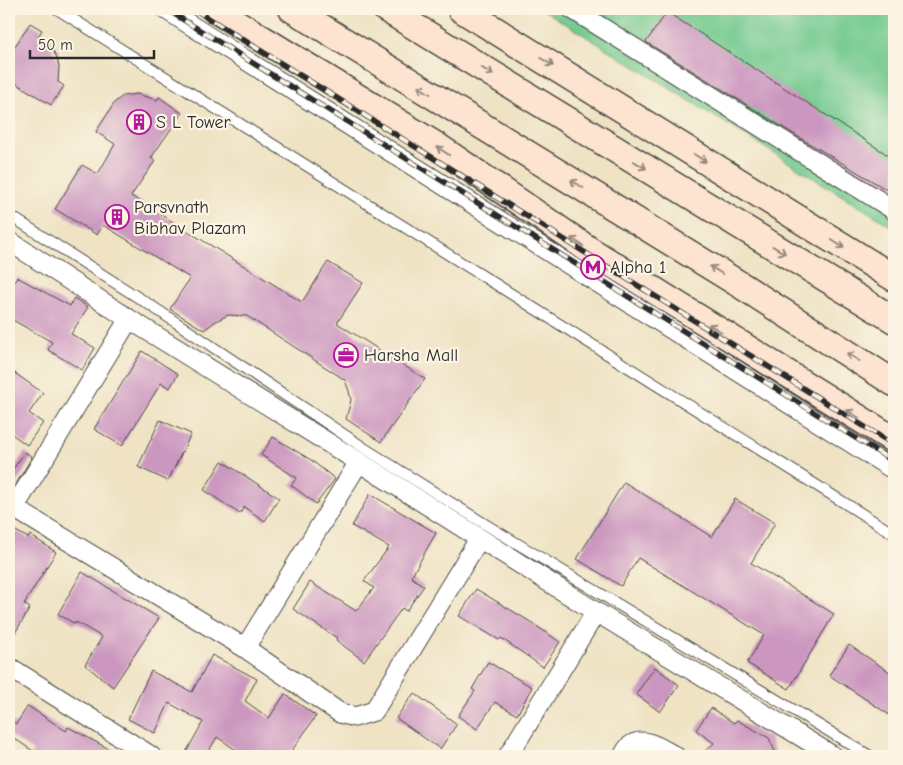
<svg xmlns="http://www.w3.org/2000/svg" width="903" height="765" viewBox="0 0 903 765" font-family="'Comic Neue',sans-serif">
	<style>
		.grass { fill: #71c98f; stroke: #4e7a5d }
		.building { fill: #cb96bf }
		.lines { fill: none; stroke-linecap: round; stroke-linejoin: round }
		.lane-casing { stroke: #484742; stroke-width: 12 }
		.street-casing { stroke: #484742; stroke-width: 21 }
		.secondary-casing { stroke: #484742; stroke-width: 29 }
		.lane { stroke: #fff; stroke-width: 10 }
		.street { stroke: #fff; stroke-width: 19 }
		.secondary { stroke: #fde4d1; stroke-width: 26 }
		.rail-casing { stroke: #2b2b2b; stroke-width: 5.5 }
		.rail { stroke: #fcf5e5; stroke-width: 4; stroke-dasharray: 11; stroke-linecap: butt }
		.oneway { stroke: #94887e }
		.labels { text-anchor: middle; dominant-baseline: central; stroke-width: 4.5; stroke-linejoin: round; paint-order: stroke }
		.poi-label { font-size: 18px; fill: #2b2b2b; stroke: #fcf5e5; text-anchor: start }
	</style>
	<rect width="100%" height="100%" fill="#fcf5e5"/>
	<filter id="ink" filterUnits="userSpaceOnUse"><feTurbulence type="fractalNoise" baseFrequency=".02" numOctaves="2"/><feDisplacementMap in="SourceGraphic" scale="10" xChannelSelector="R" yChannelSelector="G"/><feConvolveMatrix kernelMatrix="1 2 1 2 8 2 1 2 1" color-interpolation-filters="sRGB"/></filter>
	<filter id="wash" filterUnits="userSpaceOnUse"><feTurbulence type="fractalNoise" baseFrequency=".0096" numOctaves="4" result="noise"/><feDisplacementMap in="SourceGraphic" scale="20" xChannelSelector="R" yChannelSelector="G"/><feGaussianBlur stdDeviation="1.12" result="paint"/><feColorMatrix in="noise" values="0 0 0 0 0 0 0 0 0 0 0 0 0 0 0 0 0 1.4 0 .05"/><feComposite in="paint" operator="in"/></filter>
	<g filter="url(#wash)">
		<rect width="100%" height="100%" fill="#efe3c4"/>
		<!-- grass -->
		<path class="grass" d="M542 9H894V228Z"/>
		<g id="blocks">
			<!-- building -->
			<path class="building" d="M667 12 894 159V194L797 136 646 42Z
				M30 23 42 30 38 37 51 47 57 58 59 67 58 82 64 86 51 105 9 79V56Z
				M137 94 157 100 159 97 182 113 151 158 155 161 131 196 302 302 328 262 363 283 337 323 425 379 381 442 346 419 351 400 349 391 345 380 247 316 228 315 216 321 204 330 170 309 190 278 103 225 97 235 55 209 82 165 98 174 115 144 96 132 115 102 123 96Z
				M17 277 70 306 74 298 88 307 71 334 95 348 82 370 48 350 52 342 9 318V292Z
				M142 351 178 374 170 388 161 383 122 446 94 429Z
				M9 369 43 393 29 413 43 423 27 445 9 432Z
				M160 420 191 434 168 481 138 467Z
				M273 437 311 460 335 479 316 504 291 485 297 478 261 455Z
				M25 452 32 457 15 486 9 482V475Z
				M222 461 279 498 265 521 244 507 240 514 204 490Z
				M624 482 712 537 735 499 775 523 751 563 834 614 789 689 747 663 764 635 638 558 621 586 577 559Z
				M370 494 436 533 411 577 424 586 406 611 402 608 364 661 336 640 337 638 293 609 310 582 356 611 374 588 364 581 389 547 352 526Z
				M9 527 28 538 30 535 56 552 24 604 30 608 9 643Z
				M82 572 159 618 113 687 85 665 102 637 76 622 75 624 58 614Z
				M476 589 529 621 560 642 543 667 501 638 499 640 459 616Z
				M849 645 894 675V718L829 675Z
				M212 655 257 679 245 701 269 718 285 694 316 716 288 756H245L217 737 206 756H184L203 722 169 703 155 733 128 719 151 671 192 692Z
				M488 662 532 687 517 715 495 702 477 729 458 716 475 691 472 689Z
				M655 667 679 685 660 712 636 694Z
				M414 693 457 724 440 749 396 718Z
				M28 706 66 731 68 727 122 756H30L33 751 9 735V719L16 724Z
				M711 708 734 723 737 720 769 738 777 756H700L714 743 696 730Z"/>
		</g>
	</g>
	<g filter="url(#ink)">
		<use href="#blocks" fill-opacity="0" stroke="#484742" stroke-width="1"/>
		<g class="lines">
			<defs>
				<path id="lane" d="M57 9 894 534
					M9 215 153 307 364 448 488 526 870 756"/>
				<path id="street" d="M165 9 894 470
					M572 9 894 210
					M9 241 129 319 359 462 596 612 833 756
					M9 505 245 648 340 713 355 717 374 711 479 539
					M14 508 129 319
					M245 648 359 462
					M9 667 151 756
					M508 756 596 612
					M623 756C625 753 627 748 630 746 644 735 663 750 675 756"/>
				<path id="secondary" d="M214 9 437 146 588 249 894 440
					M292 9 739 284 894 383
					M386 9 894 320
					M461 9 894 278"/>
			</defs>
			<!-- lane casing -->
			<use href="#lane" class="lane-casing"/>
			<!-- street casing -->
			<use href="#street" class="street-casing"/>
			<!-- secondary casing -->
			<use href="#secondary" class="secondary-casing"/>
			<!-- lane -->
			<use href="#lane" class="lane"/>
			<!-- street -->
			<use href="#street" class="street"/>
			<!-- secondary -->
			<use href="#secondary" class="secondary"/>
			<defs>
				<path id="rail" d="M166 9 894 462
					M194 9 894 445"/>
			</defs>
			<!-- rail casing -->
			<use href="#rail" class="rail-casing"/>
			<!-- rail -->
			<use href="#rail" class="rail"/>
		</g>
		<!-- one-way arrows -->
		<defs><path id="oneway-shaft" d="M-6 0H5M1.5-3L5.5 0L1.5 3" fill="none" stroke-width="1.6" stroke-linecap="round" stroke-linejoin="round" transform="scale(1.25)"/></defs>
		<g class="oneway">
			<use href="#oneway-shaft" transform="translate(547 62) rotate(32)"/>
			<use href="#oneway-shaft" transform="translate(487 71) rotate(31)"/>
			<use href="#oneway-shaft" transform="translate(424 90) rotate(-148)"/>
			<use href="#oneway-shaft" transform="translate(443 151) rotate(-146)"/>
			<use href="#oneway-shaft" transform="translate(700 158) rotate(32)"/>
			<use href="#oneway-shaft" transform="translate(640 165) rotate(31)"/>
			<use href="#oneway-shaft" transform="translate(577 184) rotate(-148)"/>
			<use href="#oneway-shaft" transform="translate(577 242) rotate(-146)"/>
			<use href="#oneway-shaft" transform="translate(838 244) rotate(32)"/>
			<use href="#oneway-shaft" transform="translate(779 250) rotate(31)"/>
			<use href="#oneway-shaft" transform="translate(716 270) rotate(-148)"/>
			<use href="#oneway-shaft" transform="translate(715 328) rotate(-148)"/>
			<use href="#oneway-shaft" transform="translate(853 357) rotate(-148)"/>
			<use href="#oneway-shaft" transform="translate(853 414) rotate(-148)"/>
		</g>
	</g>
	<!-- icons -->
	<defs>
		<symbol id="building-ring" viewBox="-11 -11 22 22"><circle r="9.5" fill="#fcf5e5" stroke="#b5179e" stroke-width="1.5"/><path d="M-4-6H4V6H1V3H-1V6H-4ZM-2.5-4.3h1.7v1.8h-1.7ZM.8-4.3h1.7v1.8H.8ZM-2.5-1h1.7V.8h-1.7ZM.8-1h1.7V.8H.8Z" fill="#b5179e"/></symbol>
		<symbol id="metro-ring" viewBox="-11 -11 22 22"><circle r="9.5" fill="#fcf5e5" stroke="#b5179e" stroke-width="1.5"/><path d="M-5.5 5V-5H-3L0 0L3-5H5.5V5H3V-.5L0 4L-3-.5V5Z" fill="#b5179e"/></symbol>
		<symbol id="office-ring" viewBox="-11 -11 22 22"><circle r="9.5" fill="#fcf5e5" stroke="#b5179e" stroke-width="1.5"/><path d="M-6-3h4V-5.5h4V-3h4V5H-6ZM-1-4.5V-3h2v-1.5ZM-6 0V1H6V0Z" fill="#b5179e"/></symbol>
	</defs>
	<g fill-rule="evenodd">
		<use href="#building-ring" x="125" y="108" width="28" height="28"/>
		<use href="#building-ring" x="103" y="203" width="28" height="28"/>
		<use href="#metro-ring" x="579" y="253" width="28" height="28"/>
		<use href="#office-ring" x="332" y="341" width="28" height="28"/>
	</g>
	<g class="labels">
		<!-- poi labels -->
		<g class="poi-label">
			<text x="156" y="122">S L Tower</text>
			<text x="134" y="207">Parsvnath<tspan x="134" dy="21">Bibhav Plazam</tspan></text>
			<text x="610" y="267">Alpha 1</text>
			<text x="364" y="355">Harsha Mall</text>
		</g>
	</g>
	<!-- margin -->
	<rect width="903" height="765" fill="none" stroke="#fcf5e5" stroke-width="30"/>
	<!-- scale -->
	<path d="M30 50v8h124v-8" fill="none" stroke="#2b2b2b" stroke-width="2.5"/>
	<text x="38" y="50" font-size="15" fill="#2b2b2b" stroke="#fcf5e5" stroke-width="4" paint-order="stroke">50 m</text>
</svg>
